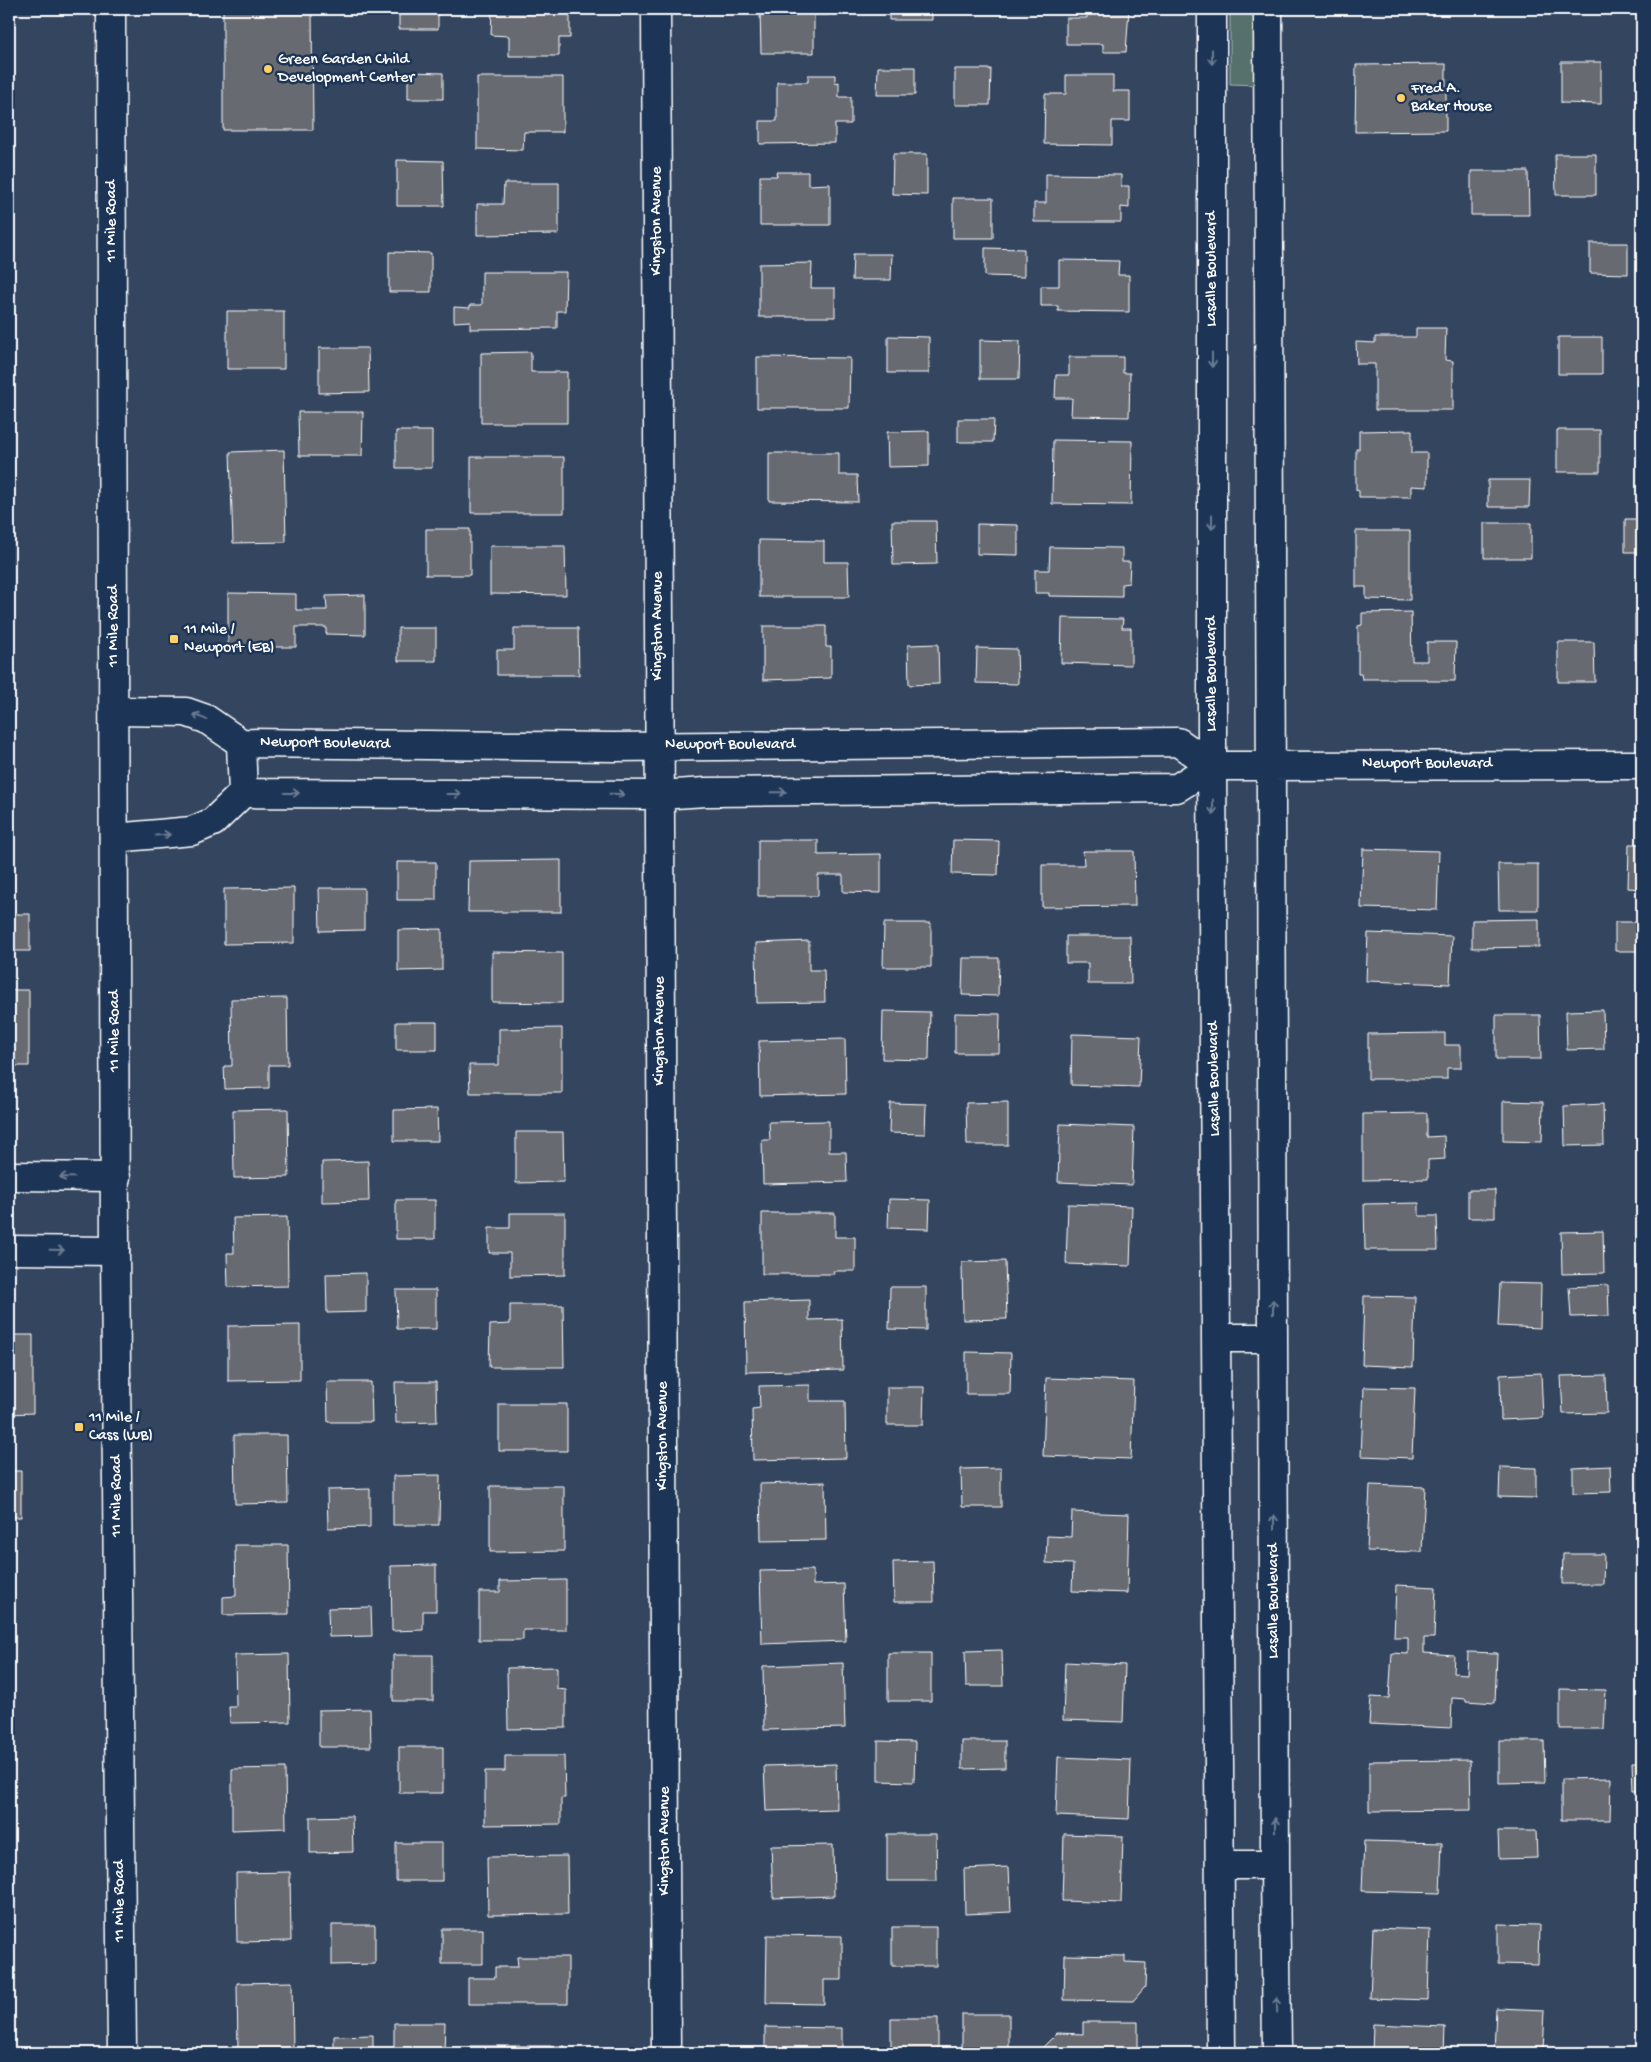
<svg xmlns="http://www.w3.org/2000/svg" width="1651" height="2062" viewBox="0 0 1651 2062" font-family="'Gochi Hand',sans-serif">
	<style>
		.green { fill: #57706c; stroke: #abb8b6 }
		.building { fill: #676b71; stroke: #fff }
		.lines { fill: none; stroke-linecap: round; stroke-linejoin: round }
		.street-casing { stroke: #fff; stroke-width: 31 }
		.secondary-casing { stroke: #fff; stroke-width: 31 }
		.street { stroke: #1d3557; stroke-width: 28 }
		.secondary { stroke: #1d3557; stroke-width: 28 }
		.oneway { stroke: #6c7c92 }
		.poi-dot { fill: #ffd166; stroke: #1d3557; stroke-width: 2 }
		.labels { text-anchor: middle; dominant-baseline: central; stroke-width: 5; stroke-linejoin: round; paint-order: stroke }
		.poi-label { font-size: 16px; fill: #fff; stroke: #1d3557; text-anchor: start }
		.street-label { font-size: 16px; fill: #fff; stroke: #1d3557 }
	</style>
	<rect width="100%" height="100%" fill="#33455f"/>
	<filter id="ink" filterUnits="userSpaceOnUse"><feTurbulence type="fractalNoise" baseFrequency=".02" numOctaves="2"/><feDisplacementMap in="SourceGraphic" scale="10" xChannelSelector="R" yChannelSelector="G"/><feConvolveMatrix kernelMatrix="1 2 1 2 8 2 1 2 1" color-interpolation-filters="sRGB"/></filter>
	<g filter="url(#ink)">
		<!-- green -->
		<path class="green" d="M1230 9H1259L1260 85 1230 84Z"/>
		<!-- building -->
		<path class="building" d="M223 9H312L313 130H223Z
			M399 9H438V29H399Z
			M492 9H570V38H559V56H509V36L491 35Z
			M760 9H829V15H814V53H761Z
			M889 9H932V20H889Z
			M1087 9H1129L1126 52H1103V44H1066V18H1087Z
			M1561 62H1601V104L1561 103Z
			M1446 64V131L1355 132 1356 65Z
			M878 67H915V95H877Z
			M955 69H991L990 105H955Z
			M408 72 443 73V99H408Z
			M808 75H835V83L839 82V97H851V124H835V143L760 144V121H777V82H808Z
			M1066 75H1113V91H1130V121H1112V145L1044 144 1045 94H1066Z
			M477 77H563V132H524L523 150 477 149Z
			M893 154H927V195L892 194Z
			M1555 154H1596V195H1556Z
			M397 160 443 161 444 206H397Z
			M1638 166H1642V217L1637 218Z
			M1471 171H1528L1529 215H1471Z
			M776 172H808V185L830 184V225H760V176H777Z
			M1046 174 1121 175V186H1129V208L1121 207V222H1034V203H1046Z
			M504 183H559V234L477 235V204H503Z
			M9 196H15L14 228H9Z
			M953 198H993V238H953Z
			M1590 243H1628V274L1590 273Z
			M985 248 1024 249V277L985 276Z
			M389 252 431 253V292H389Z
			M853 254H892L891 280H852Z
			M1059 260 1119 261 1118 275H1129V312L1058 311V306H1041V286H1059Z
			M812 263 811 288H835V317H759V264Z
			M482 272H566L565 311H557V328L470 329V321L454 322V307L470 308V305H482Z
			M227 311H284V369H227Z
			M1416 328H1446L1445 360 1453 361V410H1375V364H1357L1356 342 1375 343V337H1416Z
			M888 336 929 337V373H888Z
			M1558 337H1602V374H1558Z
			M980 340 1020 341 1019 379H980Z
			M319 348H368L369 392 319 393Z
			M531 352V372H567V423H481V353Z
			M757 357 850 358 849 408H757Z
			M1069 357H1123V373H1130L1129 417 1071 416 1072 398H1055L1056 375H1069Z
			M298 412H363L362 456H299Z
			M958 419H994L993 442H958Z
			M1412 430V453H1427V487L1411 486V497H1359V491L1356 490V449H1359V431Z
			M1557 430H1600V472H1557Z
			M396 431H432V468H396Z
			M929 431V466L888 467 887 432Z
			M1053 440 1132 441 1131 505 1052 504Z
			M284 450 286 542 233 543 230 452Z
			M769 453H839V475H857L858 502 769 501Z
			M471 457H564V513H471Z
			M1488 480H1530L1529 507H1488Z
			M1625 519H1642V552H1625Z
			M892 521H936L937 564 893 565Z
			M1484 523H1531V558H1484Z
			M977 524 1018 525V555L977 554Z
			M426 529H470V575H426Z
			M1356 531H1410V600L1366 599V587H1356Z
			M759 540 824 541V562H848L849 597H759Z
			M490 546H565L566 595 490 594Z
			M1050 547 1122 548V562H1130L1129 583 1122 584V597L1049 596V593H1035V570H1049Z
			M228 593 296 594V610H327L326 596 365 595V635L326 634V627H296V647H228Z
			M1411 612 1412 661H1427V642H1456L1455 681H1427V679H1362L1361 674H1358V626L1362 625V613Z
			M1635 614H1642V660H1635Z
			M1062 618 1123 619 1122 628H1131V665L1061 663Z
			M763 626H826V647H831V678L763 680Z
			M398 628H436V661H398Z
			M514 628H578L579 675H497V650H514Z
			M1558 642H1594L1595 682H1558Z
			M938 644 939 684 909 685 908 645Z
			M977 648 1017 649 1018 684 976 683Z
			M758 840H818V855L881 854V893L843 892V875H818V896H758Z
			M953 840 999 841 998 875 952 874Z
			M1629 844H1642V889L1628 888Z
			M1363 849 1439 851 1437 910 1361 908Z
			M1083 851H1134L1135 906 1042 907V865H1084Z
			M9 856H14L13 890H9Z
			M561 860V912H468L469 861Z
			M397 862H436V900H397Z
			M1498 864H1538V910H1499Z
			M294 888V943L224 944V889Z
			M319 888H364V930L320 931Z
			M9 914H30V951H9Z
			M1539 919V947L1472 948V920Z
			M1615 922H1642V951H1615Z
			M884 923H931V967H883Z
			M442 929V970L398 971V930Z
			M1368 933 1452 936 1450 984 1366 981Z
			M1066 936H1130L1131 984H1088V963H1066Z
			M809 941V970H824L825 1002 757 1003 756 943Z
			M492 952 562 953V1003L492 1002Z
			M963 958H999L998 996 962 995Z
			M9 990H29V1066H9Z
			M287 998 288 1065H269V1088L225 1089 224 1066H232L231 999Z
			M1603 1010 1604 1049 1567 1050 1566 1011Z
			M883 1011 930 1012 929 1060 882 1059Z
			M955 1013 1000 1014 999 1053H955Z
			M1496 1015H1540L1541 1059H1496Z
			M396 1022H437V1050H396Z
			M562 1028V1093H470L469 1065H499V1029Z
			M1445 1033V1045H1461V1068H1447V1079H1368V1034Z
			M1072 1034 1141 1036 1139 1087 1071 1085Z
			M845 1039 846 1094 760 1096 759 1041Z
			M1503 1101 1543 1102 1542 1142 1503 1141Z
			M1008 1102V1145H967L966 1103Z
			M890 1103 926 1104 925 1134 889 1133Z
			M1603 1104 1604 1145 1565 1146 1564 1106Z
			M288 1109 289 1177 234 1178 233 1110Z
			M437 1109 438 1141H394V1110Z
			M1640 1110H1642V1180H1638Z
			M1427 1113V1137L1444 1136 1445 1159 1428 1160V1179L1363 1180V1114Z
			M829 1121V1152H846L847 1182 763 1184 762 1140H770L769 1122Z
			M1060 1124 1134 1127 1132 1185 1058 1182Z
			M516 1132H563L564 1182 516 1183Z
			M368 1161 369 1201 322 1202V1162Z
			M1468 1190H1495V1218H1468Z
			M889 1199 930 1200 929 1229 888 1228Z
			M396 1200H435V1239H396Z
			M1419 1203V1216H1437L1438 1250H1365L1364 1204Z
			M1068 1204 1132 1206 1130 1266 1066 1264Z
			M510 1213H565V1275L510 1276V1253H489V1228H510Z
			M762 1213H835V1237H855V1271H833L834 1274H762Z
			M287 1217 288 1286 228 1287 227 1253H234L233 1218Z
			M1603 1231 1604 1273 1562 1274 1561 1232Z
			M1005 1261 1007 1319 963 1320 962 1262Z
			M366 1273V1312L327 1313 326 1274Z
			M1500 1283 1541 1284 1540 1328 1498 1326Z
			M1608 1285 1609 1316 1571 1317 1569 1287Z
			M890 1287H926V1330L889 1329Z
			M396 1290H436V1329H397Z
			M1364 1296 1415 1297 1413 1367 1362 1365Z
			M809 1300V1320L842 1319 843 1370 746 1372 745 1302Z
			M510 1305H563L564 1367H489L490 1325 510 1324Z
			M300 1325V1380L228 1381V1326Z
			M9 1335H33V1413L9 1414Z
			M966 1352 1011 1353 1010 1394H966Z
			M1541 1373 1543 1418 1501 1420 1500 1375Z
			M1606 1375 1607 1413 1563 1414 1561 1376Z
			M1046 1378 1134 1381 1131 1459 1043 1456Z
			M327 1382H371L372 1422H328Z
			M395 1382H436L437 1422 396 1423Z
			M810 1385V1401H845L846 1458 753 1460 752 1409 760 1408 759 1386Z
			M887 1387H924L923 1425H887Z
			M1364 1387 1415 1388 1412 1458 1361 1456Z
			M1639 1388 1642 1389V1443L1638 1442Z
			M499 1404H567V1451H499Z
			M234 1435H287L288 1503 235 1504Z
			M1610 1466 1611 1492 1573 1493V1468Z
			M1500 1467 1536 1468V1498L1499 1497Z
			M1001 1468V1507H962L961 1469Z
			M9 1471H21V1517H9Z
			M440 1475 439 1525H393V1476Z
			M825 1482 826 1540 761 1541 760 1484Z
			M1370 1485 1425 1487 1422 1552 1367 1551Z
			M490 1486H564V1551L490 1552Z
			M370 1489V1527L328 1528 327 1490Z
			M1072 1512 1129 1514 1127 1593 1072 1591 1073 1564 1046 1563 1047 1536 1071 1537Z
			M235 1545H288L289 1614 223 1615V1597L236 1596Z
			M1563 1554H1604L1603 1584H1562Z
			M933 1561 934 1602H894L893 1562Z
			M436 1565V1611H423V1630L392 1631 391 1566Z
			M813 1570V1585L844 1584 846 1641 762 1644 760 1571Z
			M566 1580V1630H523V1640H479V1592H500V1581Z
			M1396 1585 1436 1587 1434 1638H1424V1653L1454 1655 1453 1673 1467 1674 1468 1652 1497 1653 1495 1703 1466 1701V1699L1452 1698 1451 1728 1369 1724 1371 1697 1389 1698 1392 1653 1408 1654V1637H1394Z
			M371 1607 372 1636 329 1637 328 1608Z
			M1002 1650 1003 1686H966L965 1651Z
			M888 1653H931V1701H888Z
			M289 1654 290 1722 230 1723 229 1707H236L235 1655Z
			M393 1655H433V1701H393Z
			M1065 1662 1125 1665 1123 1722 1063 1720Z
			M843 1663 845 1728 764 1730 763 1666Z
			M557 1667V1689L566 1690V1728L508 1729 507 1668Z
			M1560 1689 1606 1690 1604 1729H1560Z
			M370 1709 371 1747H319V1710Z
			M878 1741 915 1742 914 1782 878 1781Z
			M962 1741H1005V1768L962 1769Z
			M1499 1741H1544L1545 1782 1499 1783Z
			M399 1747H443V1793H399Z
			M505 1756H564L565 1798H561V1824L485 1825V1771H505Z
			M1058 1757 1131 1760 1129 1819 1056 1816Z
			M1470 1760 1471 1810 1369 1811V1761Z
			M1632 1762H1642V1791H1633Z
			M836 1764 837 1809 766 1811 764 1766Z
			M285 1768 286 1828 232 1830V1769Z
			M1611 1778 1610 1820H1561V1779Z
			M352 1816 353 1852 310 1853V1817Z
			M1498 1831H1536L1537 1858 1499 1859Z
			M887 1834H936L937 1881H887Z
			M1064 1834 1123 1836 1121 1903 1062 1901Z
			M1364 1841 1442 1843 1440 1893 1362 1891Z
			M396 1843H442V1881H396Z
			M833 1845 834 1896 773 1898 771 1846Z
			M567 1856 568 1914 488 1915 487 1857Z
			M1009 1867 1011 1912 965 1914 964 1869Z
			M290 1872 291 1941 237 1942 236 1873Z
			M1498 1924 1539 1925 1538 1965 1498 1964Z
			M332 1925H375V1964L332 1965Z
			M892 1927H936V1966H892Z
			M1373 1928 1430 1930 1428 2000 1370 1998Z
			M442 1929H483V1964H442Z
			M767 1935 842 1936V1980H824V2004L766 2003Z
			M1065 1955 1125 1956V1962L1146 1963 1145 1987 1133 2001 1064 2000Z
			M517 1957H568V2004H468V1978H495V1967H518Z
			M292 1982 293 2051 238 2052 237 1983Z
			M1496 2008 1545 2010 1543 2053H1494Z
			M962 2014H1009V2053H962Z
			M891 2018H938V2053H891Z
			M1083 2022H1138V2053H1037L1057 2033 1083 2034Z
			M394 2023H445L444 2053H394Z
			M1373 2024 1445 2027 1444 2053H1372Z
			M765 2027 842 2028V2053H765Z
			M373 2035V2053H334V2036Z
			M470 2046H565V2053H470Z"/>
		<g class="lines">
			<defs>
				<path id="street" d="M656 9 666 2053
					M1212 9V766L1221 2053
					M1268 9 1275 1865 1277 2053
					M114 711 186 712 206 719 241 743 613 747 1178 742 1212 766 1177 788 706 792 659 795 243 793 213 822 192 831 114 838
					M241 743 243 793
					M1212 766 1642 765
					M9 1176 116 1177
					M9 1250 115 1251
					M1217 1338H1273
					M1221 1865H1275"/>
				<path id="secondary" d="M111 9 115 1251 122 2053"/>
			</defs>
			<!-- street casing -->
			<use href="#street" class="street-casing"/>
			<!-- secondary casing -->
			<use href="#secondary" class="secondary-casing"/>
			<!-- street -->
			<use href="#street" class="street"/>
			<!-- secondary -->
			<use href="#secondary" class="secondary"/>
		</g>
		<!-- one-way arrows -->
		<defs><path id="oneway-shaft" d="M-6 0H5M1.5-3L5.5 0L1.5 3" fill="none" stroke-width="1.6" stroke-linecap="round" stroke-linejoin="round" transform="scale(1.25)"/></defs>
		<g class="oneway">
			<use href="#oneway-shaft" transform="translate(1212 57) rotate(90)"/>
			<use href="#oneway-shaft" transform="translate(1212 360) rotate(90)"/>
			<use href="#oneway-shaft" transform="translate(1212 522) rotate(90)"/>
			<use href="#oneway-shaft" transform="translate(200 717) rotate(-157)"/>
			<use href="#oneway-shaft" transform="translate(779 792) rotate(-1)"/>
			<use href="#oneway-shaft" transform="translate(292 793)"/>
			<use href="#oneway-shaft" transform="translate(454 794)"/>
			<use href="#oneway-shaft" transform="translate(617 794) rotate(1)"/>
			<use href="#oneway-shaft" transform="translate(1213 807) rotate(89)"/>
			<use href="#oneway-shaft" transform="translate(163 835) rotate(-4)"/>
			<use href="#oneway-shaft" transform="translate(67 1177) rotate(-179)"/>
			<use href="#oneway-shaft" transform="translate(57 1250) rotate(1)"/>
			<use href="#oneway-shaft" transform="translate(1273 1307) rotate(-90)"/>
			<use href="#oneway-shaft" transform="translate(1274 1522) rotate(-90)"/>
			<use href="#oneway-shaft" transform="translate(1275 1825) rotate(-90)"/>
			<use href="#oneway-shaft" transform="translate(1277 2005) rotate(-91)"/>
		</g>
	</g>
	<!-- markers -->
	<g class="poi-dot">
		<circle cx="268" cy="69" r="5"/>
		<circle cx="1401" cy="98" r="5"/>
		<rect x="169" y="634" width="10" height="10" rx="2.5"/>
		<rect x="74" y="1422" width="10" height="10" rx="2.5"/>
	</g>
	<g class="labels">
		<!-- poi labels -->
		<g class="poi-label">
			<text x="278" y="60">Green Garden Child<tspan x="278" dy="18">Development Center</tspan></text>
			<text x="1411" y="89">Fred A.<tspan x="1411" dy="18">Baker House</tspan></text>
			<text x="184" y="630">11 Mile /<tspan x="184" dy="18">Newport (EB)</tspan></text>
			<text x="89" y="1418">11 Mile /<tspan x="89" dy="18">Cass (WB)</tspan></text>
		</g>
		<!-- street labels -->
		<g class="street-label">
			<text transform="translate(112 221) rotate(-90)">11 Mile Road</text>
			<text transform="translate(657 221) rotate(-90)">Kingston Avenue</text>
			<text transform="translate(1212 269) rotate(-90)">Lasalle Boulevard</text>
			<text transform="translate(114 626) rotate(-90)">11 Mile Road</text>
			<text transform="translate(658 626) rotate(-90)">Kingston Avenue</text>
			<text transform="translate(1212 674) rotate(-90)">Lasalle Boulevard</text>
			<text transform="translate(325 744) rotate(1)">Newport Boulevard</text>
			<text x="730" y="745">Newport Boulevard</text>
			<text x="1427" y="764">Newport Boulevard</text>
			<text transform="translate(115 1031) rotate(-90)">11 Mile Road</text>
			<text transform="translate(660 1031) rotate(-90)">Kingston Avenue</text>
			<text transform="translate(1215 1079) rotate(-91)">Lasalle Boulevard</text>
			<text transform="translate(663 1436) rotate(-90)">Kingston Avenue</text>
			<text transform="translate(117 1496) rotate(-90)">11 Mile Road</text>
			<text transform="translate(1274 1601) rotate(-90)">Lasalle Boulevard</text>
			<text transform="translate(665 1841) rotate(-90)">Kingston Avenue</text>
			<text transform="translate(120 1901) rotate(-90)">11 Mile Road</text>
		</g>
	</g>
	<!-- margin -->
	<rect width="1651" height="2062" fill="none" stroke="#1d3557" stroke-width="30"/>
	<rect x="15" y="15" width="1621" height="2032" fill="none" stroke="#fff" stroke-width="2" filter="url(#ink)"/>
</svg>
